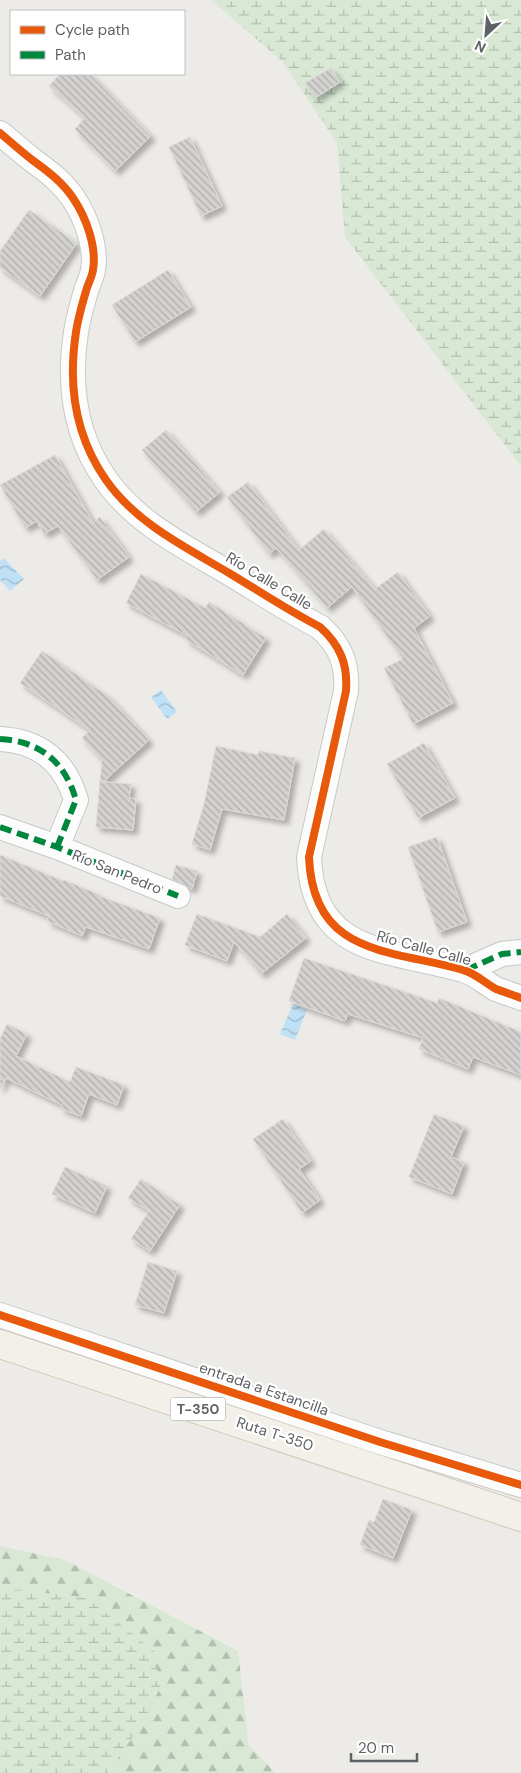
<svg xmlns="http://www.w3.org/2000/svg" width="521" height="1773" viewBox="0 0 521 1773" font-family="'DM Sans',sans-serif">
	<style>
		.forest { fill: url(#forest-firs) }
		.wetland { fill: url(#wetland-marsh) }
		.water { fill: url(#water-waves) }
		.building { fill: url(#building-back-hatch); stroke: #dcdad8; filter: url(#shadow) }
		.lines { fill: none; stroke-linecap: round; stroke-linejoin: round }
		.minor-casing { stroke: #c7c8c8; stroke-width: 26 }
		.primary-casing { stroke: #d3c9b8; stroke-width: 30 }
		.minor { stroke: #fcfcfc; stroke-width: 24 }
		.primary { stroke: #f2f0e9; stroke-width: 28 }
		.quiet { stroke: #00873e; stroke-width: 6; stroke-dasharray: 12 6; stroke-linecap: butt }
		.cycleway-casing { stroke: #fff; stroke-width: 11 }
		.cycleway { stroke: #e8590c; stroke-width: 8 }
		.labels { text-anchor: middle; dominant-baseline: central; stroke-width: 4.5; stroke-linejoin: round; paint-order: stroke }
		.shield { fill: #fff; stroke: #8e9193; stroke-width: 1 }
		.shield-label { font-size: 14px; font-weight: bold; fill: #5e6265 }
		.street-label { font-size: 15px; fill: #5e6265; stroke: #fff }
	</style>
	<defs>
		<pattern id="forest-firs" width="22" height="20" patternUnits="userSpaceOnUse" patternTransform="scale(1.25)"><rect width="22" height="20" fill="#d8e8d4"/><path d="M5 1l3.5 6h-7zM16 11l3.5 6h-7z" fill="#b2bfb0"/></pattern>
		<pattern id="wetland-marsh" width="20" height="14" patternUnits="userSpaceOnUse" patternTransform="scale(1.25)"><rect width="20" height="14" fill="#d8e8d4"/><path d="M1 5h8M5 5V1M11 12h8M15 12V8" fill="none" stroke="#b2bfb0"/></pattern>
		<pattern id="water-waves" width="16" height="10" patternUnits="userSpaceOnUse" patternTransform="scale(1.25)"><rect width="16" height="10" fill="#bfe0f5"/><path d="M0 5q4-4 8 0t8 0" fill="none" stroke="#9eb9ca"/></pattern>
		<pattern id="building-back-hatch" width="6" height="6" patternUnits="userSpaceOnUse" patternTransform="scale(1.25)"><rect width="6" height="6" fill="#d4d2d1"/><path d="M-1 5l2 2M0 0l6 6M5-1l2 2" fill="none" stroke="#afaead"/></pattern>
		<filter id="shadow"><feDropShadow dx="4.5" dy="4.5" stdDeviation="2.5" flood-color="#0004"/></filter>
	</defs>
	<rect width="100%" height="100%" fill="#edebe8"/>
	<!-- forest -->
	<path class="forest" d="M0 1546 65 1560 238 1651 249 1746 276 1773H108L114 1762 87 1598 0 1588Z"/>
	<!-- wetland -->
	<path class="wetland" d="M211 0H521V466L345 237 337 143 282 61Z
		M0 1588 87 1598 155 1652 160 1688 143 1722 108 1773H0Z"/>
	<!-- water -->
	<path class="water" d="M4 558 24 579 10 591 0 580V561Z
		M161 690 177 712 167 719 151 697Z
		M293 1004 307 1010 295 1040 280 1034Z"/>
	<!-- building -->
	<path class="building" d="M331 68 340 82 315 98 305 83Z
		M60 74H90L151 136 115 171 75 129 85 118 49 86Z
		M190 137 222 206 201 216 169 147Z
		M29 210 77 243 40 296 0 268V251Z
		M168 270 191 307 135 342 112 305Z
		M166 430 220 492 196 512 142 450Z
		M55 455 93 523 100 517 129 557 97 580 58 526 44 534 37 521 25 528 0 485Z
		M248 482 299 550 324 529 375 589 398 572 430 616 414 628 453 703 413 724 384 668 403 659 352 587 327 608 276 548 269 554 227 497Z
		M141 574 205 608 209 602 266 638 243 675 185 639 188 636 126 603Z
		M42 651 109 697 149 740 103 782 131 784 129 798 136 799 133 830 96 827 102 760 82 738 90 730 20 683Z
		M424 743 455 798 418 818 387 764Z
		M216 746 258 755 259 751 295 758 284 820 222 809 210 850 192 844 204 804Z
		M437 837 467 922 438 932 408 847Z
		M0 855 63 881 64 880 100 895 99 896 160 918 149 949 86 927 82 936 47 921 49 916 0 896Z
		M176 865 197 871 192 889 172 879Z
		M197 914 260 937 287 914 306 938 261 974 234 942 227 961 185 945Z
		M304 958 437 1003 439 998 521 1032V1075L473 1057 468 1069 419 1049 423 1038 348 1014 345 1021 289 1001Z
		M7 1024 27 1034 16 1056 70 1082 76 1067 124 1085 117 1105 89 1094 81 1116 61 1109 62 1105 6 1078 0 1089V1039Z
		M434 1114 464 1126 451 1157 464 1162 452 1194 409 1177Z
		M283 1119 311 1161 299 1169 320 1200 302 1213 253 1139Z
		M65 1167 107 1186 95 1213 52 1194Z
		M141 1179 180 1205 150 1251 131 1239 149 1211 128 1198Z
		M148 1262 177 1271 164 1313 135 1305Z
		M383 1499 412 1510 393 1558 360 1545 369 1520 374 1522Z"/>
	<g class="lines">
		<defs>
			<path id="minor" d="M0 133C12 143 23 153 35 162 50 173 63 183 73 198 86 217 97 247 93 270 92 277 88 284 86 291 82 305 78 318 76 332 68 384 75 436 106 480 136 523 185 547 229 573 259 591 289 611 320 627 340 645 348 664 346 691L309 857C313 957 391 949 463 970 475 973 485 983 496 989 504 992 513 995 521 998
				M0 739C40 741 65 762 76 800L57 847
				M0 827 57 847 178 896
				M466 970 502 954 521 952
				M0 1315 380 1442 521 1485"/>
			<path id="primary" d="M0 1344 521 1517"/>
		</defs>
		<!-- minor casing -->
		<use href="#minor" class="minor-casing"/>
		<!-- primary casing -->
		<use href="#primary" class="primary-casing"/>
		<!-- minor -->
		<use href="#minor" class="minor"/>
		<!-- primary -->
		<use href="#primary" class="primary"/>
		<!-- quiet -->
		<path class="quiet" d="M0 739C40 741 65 762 76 800L57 847
			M0 827 57 847 178 896
			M466 970 502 954 521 952"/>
		<defs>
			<path id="cycleway" d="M0 133C12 143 23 153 35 162 50 173 63 183 73 198 86 217 97 247 93 270 92 277 88 284 86 291 82 305 78 318 76 332 68 384 75 436 106 480 136 523 185 547 229 573 259 591 289 611 320 627 340 645 348 664 346 691L309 857C313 957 391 949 463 970 475 973 485 983 496 989 504 992 513 995 521 998
				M0 1315 380 1442 521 1485"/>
		</defs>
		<!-- cycleway casing -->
		<use href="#cycleway" class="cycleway-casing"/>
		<!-- cycleway -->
		<use href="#cycleway" class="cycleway"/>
	</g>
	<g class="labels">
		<!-- shield labels -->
		<rect class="shield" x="170.5" y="1397.5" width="55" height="23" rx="4"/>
		<g class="shield-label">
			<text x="198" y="1409">T-350</text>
		</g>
		<!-- street labels -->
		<g class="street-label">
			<text transform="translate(269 581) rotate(31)">Río Calle Calle</text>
			<text transform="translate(117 872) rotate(22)">Río San Pedro</text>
			<text transform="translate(424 948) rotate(15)">Río Calle Calle</text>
			<text transform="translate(264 1389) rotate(19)">entrada a Estancilla</text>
			<text transform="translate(275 1434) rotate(18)">Ruta T-350</text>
		</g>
	</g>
	<!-- legend -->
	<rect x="10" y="10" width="175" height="65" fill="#ffffff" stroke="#bfc0c1"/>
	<rect x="20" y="26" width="25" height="8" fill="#e8590c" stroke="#bfc0c1"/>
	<text x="55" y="35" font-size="15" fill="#5e6265">Cycle path</text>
	<rect x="20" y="51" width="25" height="8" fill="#00873e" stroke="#bfc0c1"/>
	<text x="55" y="60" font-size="15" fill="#5e6265">Path</text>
	<!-- north arrow -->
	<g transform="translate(486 35) rotate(206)" stroke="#ffffff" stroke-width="4" paint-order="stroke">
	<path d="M0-4L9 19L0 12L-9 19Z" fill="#5e6265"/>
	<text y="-8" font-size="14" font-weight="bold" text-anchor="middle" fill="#5e6265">N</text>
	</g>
	<!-- scale -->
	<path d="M351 1753v8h66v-8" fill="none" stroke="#5e6265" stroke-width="2.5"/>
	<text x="358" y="1753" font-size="15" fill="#5e6265" stroke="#ffffff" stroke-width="4" paint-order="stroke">20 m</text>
</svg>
